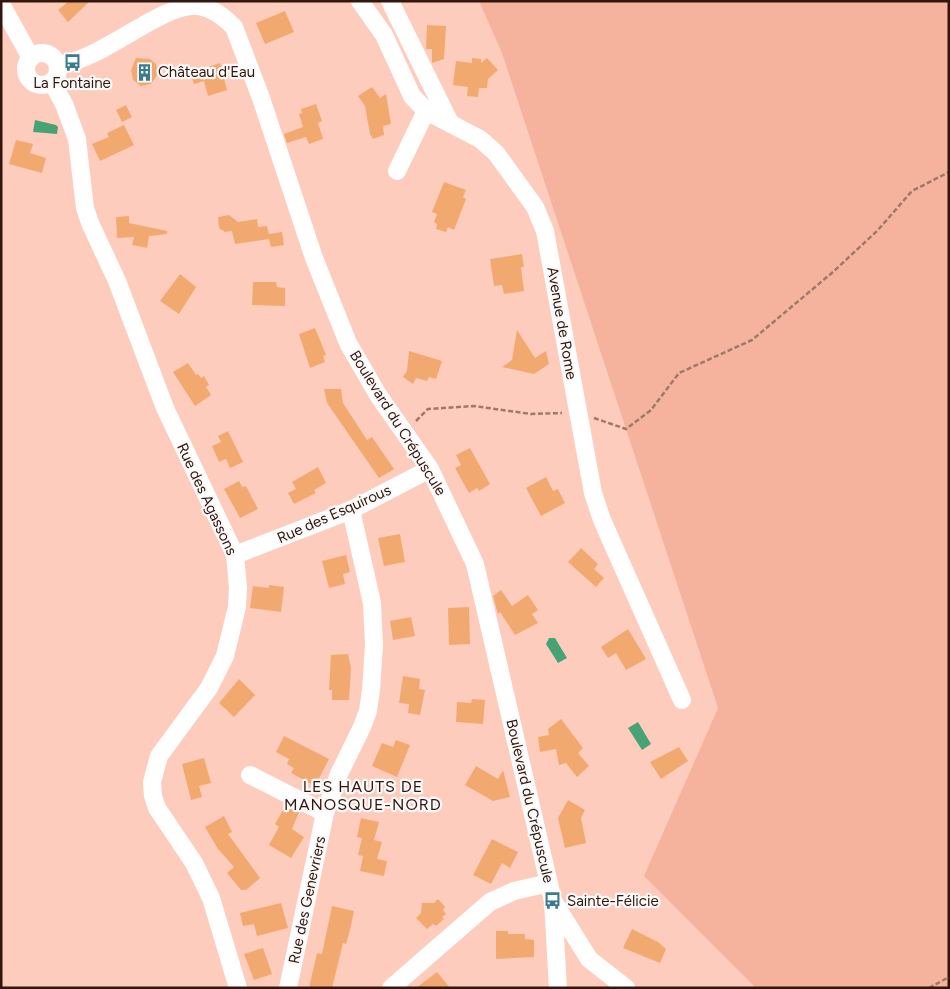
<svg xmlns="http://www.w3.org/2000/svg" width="950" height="989" viewBox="0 0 950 989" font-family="Figtree,sans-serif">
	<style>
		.green { fill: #f5b39d }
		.water { fill: #47a374 }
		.building { fill: #f1a96f }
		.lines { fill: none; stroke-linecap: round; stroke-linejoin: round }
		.path { stroke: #a0786a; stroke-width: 2.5; stroke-dasharray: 5 2.5; stroke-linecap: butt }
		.street { stroke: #fff; stroke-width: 18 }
		.labels { text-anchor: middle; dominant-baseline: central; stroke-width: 4.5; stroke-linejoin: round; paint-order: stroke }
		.poi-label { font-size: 15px; fill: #33160c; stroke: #fafafa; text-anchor: start }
		.street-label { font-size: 15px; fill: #33160c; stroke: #fafafa }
		.neighbourhood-label { font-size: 16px; letter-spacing: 1px; fill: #33160c; stroke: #fafafa }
	</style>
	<rect width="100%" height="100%" fill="#feccbc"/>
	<!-- green -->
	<path class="green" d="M479 1H949V988H756L644 876 718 708 502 53Z"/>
	<!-- water -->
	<path class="water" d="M35 120 56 125 58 127 57 134 33 132Z
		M549 638H555L567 658 558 663 546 644Z
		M638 722 651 744 642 750 628 728Z"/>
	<!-- building -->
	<path class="building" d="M69 1H90L68 22 58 10Z
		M285 11 294 32 265 44 256 23Z
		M427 25 446 26 444 59 432 63V49H426Z
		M136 58 150 59 156 64 158 74 151 84 141 86 133 80 131 70Z
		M472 58 481 59V63L487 58 498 70 488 79 487 88H479L478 97 467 96 468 87 453 85 456 61 472 63Z
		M220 63 227 90 208 96 204 81 194 84 190 73Z
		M372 87 380 98 386 94 391 124 383 126 384 135 373 139 370 134 365 106 358 96Z
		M316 104 322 121 318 123 323 139 309 144 306 137 287 143 284 134 303 127 299 114 302 113 301 109Z
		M126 105 132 117 122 122 116 110Z
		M124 125 134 145 100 161 92 144 109 137 107 133Z
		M16 140 33 144 30 153 46 158 42 173 9 164Z
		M444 182 466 190 463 197 466 199 454 230 448 227 446 232 436 229 437 224 434 222 437 214 432 212Z
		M229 215 238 222 257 219 258 227 267 226 269 234 282 232 284 245 271 247 269 239 235 244 232 231 225 232 219 228 218 217Z
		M129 216V223L167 231V234L149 236 147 248 132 245 134 237 117 238 116 217Z
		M522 254 524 267H521L524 291 504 294 502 285 494 286 490 259Z
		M180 274 196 287 179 314 160 301Z
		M253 282H276L277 287 285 288V306L252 305Z
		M315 328 326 355 323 356 325 362 310 368 299 334Z
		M517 330 535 358 546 351 549 364 534 374 502 367 512 360Z
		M409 351 442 361 436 379 429 377 427 381 416 378 413 384 403 377 407 371Z
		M188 363 196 375 198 374 201 378 204 376 209 385 206 387 211 395 195 406 173 372Z
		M324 389H341L343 403 367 440 372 437 394 469 379 478 327 403Z
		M228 431 243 462 230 468 226 459 219 462 212 446 221 442 218 436Z
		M470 448 490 484 479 491 477 488 469 493 455 468 461 465 456 455Z
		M318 467 326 483 314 490 316 493 294 504 288 493 296 489 292 482Z
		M546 477 553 491 558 489 565 503 541 516 526 488Z
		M239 481 242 487 246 486 258 509 240 518 224 489Z
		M400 534 405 562 384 566 378 538Z
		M581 548 598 564 594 569 604 578 596 587 568 562Z
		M346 555 350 572 343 574 345 584 329 588 322 561Z
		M269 585 284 587 281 612 250 608 253 586 269 588Z
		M501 590 512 606 528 595 538 610 532 614 538 623 515 635 500 612 498 614 493 596Z
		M469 607 470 644 449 645 448 608Z
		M411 617 415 636 393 640 390 621Z
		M628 629 646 659 626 670 616 653 608 658 601 647Z
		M348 654 351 668 349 700H332V690H329L331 655Z
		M403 676 420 679 419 689 425 690 420 715 408 713 409 704 399 703Z
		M239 679 255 695 234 717 219 703Z
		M472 699 485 700 483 724 456 722 457 702 471 703Z
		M561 719 583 748 578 753 589 766 577 777 566 763 559 765 556 749 540 752 538 737 549 735 548 729Z
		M284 736 329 759 315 786 291 773 294 768 287 764 289 759 276 752Z
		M396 740 410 745 397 777 372 766 382 743 393 747Z
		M679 747 688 761 661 779 650 762Z
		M204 758 211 783 199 786 202 797 191 800 182 764Z
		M476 766 498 779 503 770 510 797 493 801 465 785Z
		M568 800 585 810 581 818 586 843 565 848 558 818Z
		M286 805 299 812 292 829 304 837 291 858 269 845 279 827 275 824Z
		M224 816 232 832 228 834 260 878 246 890H241L227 873 234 867 218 849 205 827Z
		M361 818 379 822 374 840 382 842 377 859 387 861 384 876 360 871 363 856 358 855 362 838 357 837Z
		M492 839 518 852 510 868 502 863 491 884 473 875Z
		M438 899 445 907 443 910 446 914 442 917 444 919 436 926 433 924 427 929 416 918 421 913 422 903H434Z
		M281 903 288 928 257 936 254 924 243 926 240 913Z
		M332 906 354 911 350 930 346 944 343 943 332 988H309L317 953 322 954Z
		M632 929 658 942 666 949 660 963 623 948Z
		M496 931H508V934H525V939L534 940V957L496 959Z
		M263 948 272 974 254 980 244 954Z
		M437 972 450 988H416Z"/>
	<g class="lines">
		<!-- path -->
		<path class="path" d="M594 418 626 429 651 410 679 373 752 340 833 272 878 230 912 191 949 172
			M416 421 428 409 474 406 531 414 562 413
			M929 988 949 977"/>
		<!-- street -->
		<path class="street" d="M360 1 384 35 412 96 426 111 480 139 496 153 535 207 545 231 593 493 602 520 682 700
			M390 1 450 123
			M1 4 31 58
			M26 69a16 16 0 1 1 32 0a16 16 0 1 1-32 0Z
			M58 65C101 61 163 2 198 6 213 8 224 17 234 27L261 98 314 258 348 343 378 395 430 469 475 564 553 901 558 988
			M52 82 64 104 77 139 85 208 90 223 117 281 165 408 235 555 238 588 237 607 225 656 209 688 159 756 152 782 153 796 157 808 194 863 211 898 238 988
			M397 171 426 111
			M235 555 351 510 430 469
			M250 775 325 813
			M553 901 589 959 626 988
			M288 988 325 813 339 774 362 727 368 711 371 690 374 645 372 603 351 510
			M391 988 490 902 514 891 549 883"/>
	</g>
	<!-- icons -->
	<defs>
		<symbol id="bus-bare" viewBox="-9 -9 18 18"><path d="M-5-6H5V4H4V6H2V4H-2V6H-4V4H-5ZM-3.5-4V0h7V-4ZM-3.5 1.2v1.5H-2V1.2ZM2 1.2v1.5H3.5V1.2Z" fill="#3a7b8e" stroke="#fafafa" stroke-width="2.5" paint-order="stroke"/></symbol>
		<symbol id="building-bare" viewBox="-9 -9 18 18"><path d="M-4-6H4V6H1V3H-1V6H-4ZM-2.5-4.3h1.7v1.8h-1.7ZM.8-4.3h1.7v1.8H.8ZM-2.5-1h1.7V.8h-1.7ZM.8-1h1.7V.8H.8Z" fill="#3a7b8e" stroke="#fafafa" stroke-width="2.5" paint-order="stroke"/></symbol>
	</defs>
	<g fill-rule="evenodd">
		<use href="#bus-bare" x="60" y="50" width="25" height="25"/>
		<use href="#building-bare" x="132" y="60" width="25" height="25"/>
		<use href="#bus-bare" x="540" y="888" width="25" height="25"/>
	</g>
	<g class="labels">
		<!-- poi labels -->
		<g class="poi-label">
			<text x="158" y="72">Château d'Eau</text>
			<text x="72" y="83" text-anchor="middle">La Fontaine</text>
			<text x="567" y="901">Sainte-Félicie</text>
		</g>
		<!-- street labels -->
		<g class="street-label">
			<text transform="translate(562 323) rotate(80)">Avenue de Rome</text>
			<text transform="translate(398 423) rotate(58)">Boulevard du Crépuscule</text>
			<text transform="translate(207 499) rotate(65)">Rue des Agassons</text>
			<text transform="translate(334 514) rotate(-24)">Rue des Esquirous</text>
			<text transform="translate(530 801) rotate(77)">Boulevard du Crépuscule</text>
			<text transform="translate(307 900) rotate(-78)">Rue des Genevriers</text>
		</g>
		<!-- neighbourhood labels -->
		<g class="neighbourhood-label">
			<text x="363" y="786">LES HAUTS DE<tspan x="363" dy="18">MANOSQUE-NORD</tspan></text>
		</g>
	</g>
	<!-- border -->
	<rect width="950" height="989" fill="none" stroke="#33160c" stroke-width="5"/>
</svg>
